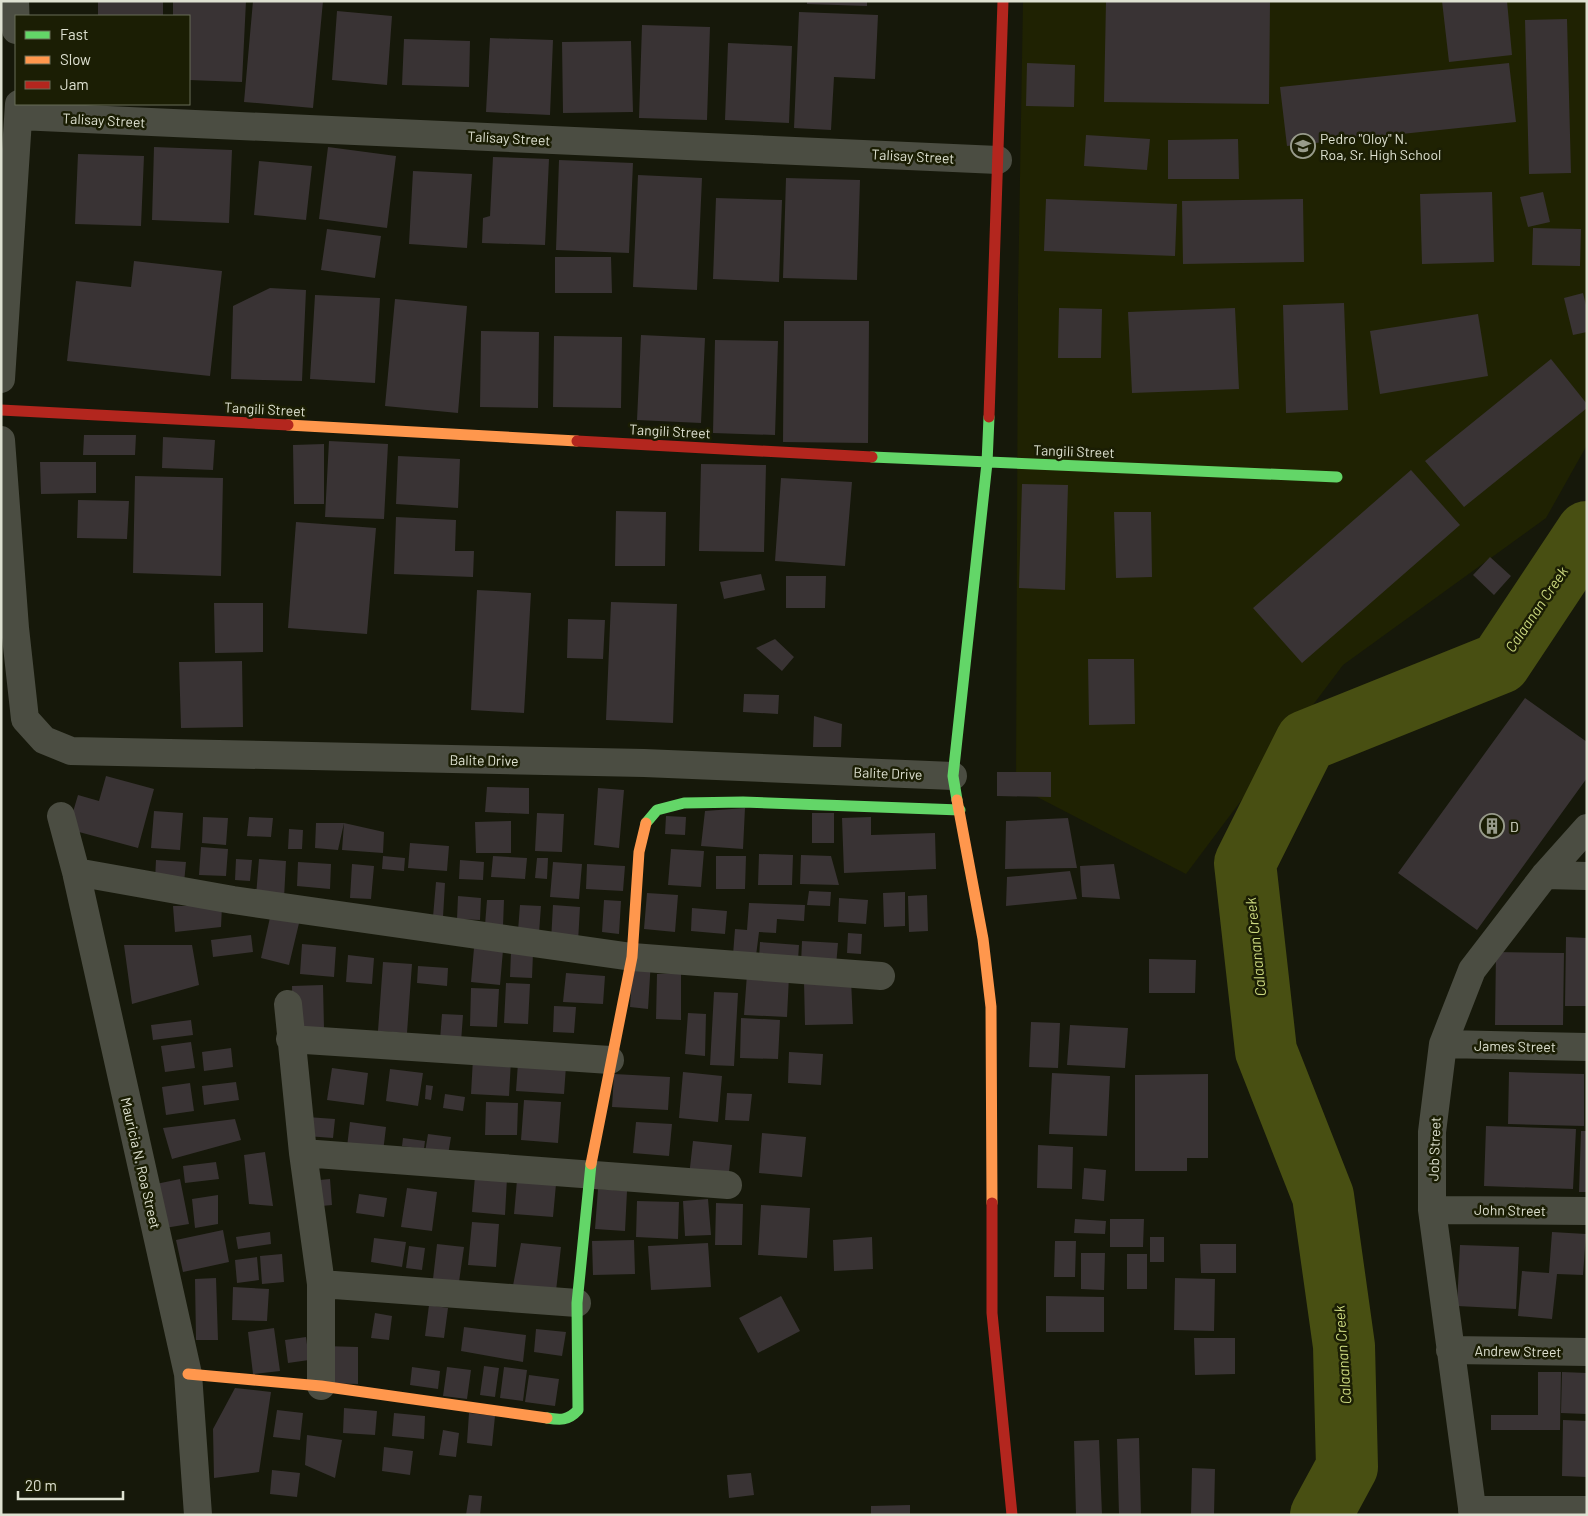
<svg xmlns="http://www.w3.org/2000/svg" width="1588" height="1516" viewBox="0 0 1588 1516" font-family="Barlow,sans-serif">
	<style>
		.built { fill: #1f2202 }
		.lines { fill: none; stroke-linecap: round; stroke-linejoin: round }
		.river { stroke: #484f12; stroke-width: 62 }
		.building { fill: #393334 }
		.street { stroke: #4b4d42; stroke-width: 28 }
		.fast { stroke: #63d668; stroke-width: 11 }
		.slow { stroke: #ff974d; stroke-width: 11 }
		.jam { stroke: #b3261e; stroke-width: 11 }
		.labels { text-anchor: middle; dominant-baseline: central; stroke-width: 5; stroke-linejoin: round; paint-order: stroke }
		.street-label { font-size: 14px; fill: #dee1d1; stroke: #1b1e04 }
		.poi-label { font-size: 14px; fill: #dee1d1; stroke: #1b1e04; text-anchor: start }
		.water-label { font-size: 15px; font-style: italic; fill: #ccd97f; stroke: #1b1e04 }
	</style>
	<rect width="100%" height="100%" fill="#16180a"/>
	<!-- built -->
	<path class="built" d="M1023 1H1587V445L1546 518 1343 665 1186 874 1016 786 1018 295Z"/>
	<g class="lines">
		<!-- river -->
		<path class="river" d="M1321 1515 1347 1467 1344 1346 1323 1196 1266 1051 1245 863 1306 741 1500 663 1587 532"/>
	</g>
	<!-- building -->
	<path class="building" d="M98 1H163V16H98Z
		M173 1H246L242 82 189 80V16H173Z
		M253 1H323L313 108 244 102Z
		M807 1H867V6L807 4Z
		M1106 1H1270L1269 104 1104 102Z
		M1442 1H1507L1512 55 1449 62Z
		M337 11 392 16 387 85 332 80Z
		M799 12 878 15 875 79 834 77 831 130 794 128Z
		M1567 19 1571 173 1529 174 1525 20Z
		M642 25 710 27 707 120 639 118Z
		M490 38 553 40 550 115 486 112Z
		M404 39 470 41 469 87 402 85Z
		M631 41 633 112 563 113 562 42Z
		M728 43 792 46 789 123 725 120Z
		M1027 63 1075 65 1074 107 1026 106Z
		M1509 63 1516 122 1287 146 1280 87Z
		M1086 135 1150 139 1147 170 1084 166Z
		M1238 139 1239 179H1168V140Z
		M154 147 232 150 229 223 152 220Z
		M328 147 396 156 387 228 319 219Z
		M78 154 144 156 141 226 75 224Z
		M493 157 549 159 545 245 482 243 483 218 490 216Z
		M559 160 633 163 629 253 556 250Z
		M259 161 312 166 306 220 254 215Z
		M413 171 472 174 467 248 409 244Z
		M638 175 702 178 697 290 633 287Z
		M786 178 860 180 857 280 783 278Z
		M1492 192 1494 262 1422 264 1420 194Z
		M1543 192 1550 222 1528 227 1520 197Z
		M716 198 782 200 779 282 713 279Z
		M1046 199 1177 204 1175 256 1044 251Z
		M1303 199 1304 262 1183 264 1182 201Z
		M1533 228 1581 229 1580 266 1532 265Z
		M327 229 381 236 375 278 321 270Z
		M555 257H611L612 293H555Z
		M134 261 222 271 210 376 67 361 76 281 131 287Z
		M270 288 306 290 302 381 231 379 233 306Z
		M1583 293 1587 309V332L1573 335 1564 298Z
		M315 295 380 298 375 383 310 379Z
		M395 299 467 306 458 413 385 406Z
		M1344 303 1348 410 1286 413 1283 305Z
		M1059 308 1102 309 1101 358H1058Z
		M1235 308 1239 389 1132 393 1128 312Z
		M1478 314 1488 376 1380 394 1370 331Z
		M784 321H869L868 443 783 442Z
		M481 331 539 332 538 408 480 407Z
		M641 335 705 338 701 423 637 420Z
		M554 336 622 337 621 408 553 407Z
		M715 340 778 341 775 435 713 433Z
		M1551 359 1587 404V408L1464 507 1425 461Z
		M84 435H136L135 455H83Z
		M163 437 215 440 213 470 162 468Z
		M329 441 388 444 384 519 325 517Z
		M324 444V504H294L293 445Z
		M398 456 460 459 458 508 396 504Z
		M40 462H96V493L41 494Z
		M701 464 766 465 764 552 699 551Z
		M1411 470 1460 525 1302 663 1253 608Z
		M135 476 223 478 221 576 133 573Z
		M781 478 852 482 845 566 775 561Z
		M1022 484 1068 485 1065 590 1019 588Z
		M78 500 129 501 127 539 77 538Z
		M616 511 666 512 665 566H615Z
		M1114 512H1151L1152 577 1116 578Z
		M396 517 456 520 455 551H474L473 577 394 574Z
		M296 522 376 528 367 634 288 628Z
		M1490 557 1511 576 1494 595 1473 575Z
		M761 574 765 590 724 599 720 582Z
		M786 576H826L825 608H786Z
		M477 590 531 593 524 713 471 710Z
		M611 602 677 604 673 723 606 720Z
		M214 603H263V652L215 653Z
		M568 619 605 620 603 659 567 658Z
		M775 639 794 657 782 671 756 648Z
		M1088 659H1134L1135 724 1089 725Z
		M242 661 243 727 181 728 179 662Z
		M744 694 779 695 778 714 743 712Z
		M1525 698 1587 742V778L1477 930 1398 873Z
		M814 716 842 724 841 747H813Z
		M997 772H1051V797L997 796Z
		M106 776 154 789 138 848 68 829 78 795 99 801Z
		M487 787 529 788V814L485 812Z
		M598 788 624 790 619 848 594 845Z
		M745 808 743 849 701 846 705 811Z
		M154 811 183 813 180 850 151 848Z
		M537 813 564 814 562 852 535 851Z
		M812 813H834V843H812Z
		M666 816 686 817 685 835 665 834Z
		M203 817 228 818 226 845 202 843Z
		M249 817 273 818 271 837 247 836Z
		M871 817V835L935 833 936 869 844 873 842 818Z
		M1068 818 1077 868 1005 869 1006 821Z
		M511 821V853H476L475 822Z
		M316 823H344L338 850 315 848Z
		M344 823 384 832 383 853 342 850Z
		M289 829 303 830 302 849H288Z
		M410 843 449 846 447 871 408 868Z
		M201 847 228 849 226 876 199 875Z
		M671 849 704 851 701 887 668 885Z
		M759 854 793 855 792 885H758Z
		M801 855 831 856 839 885 800 884Z
		M383 856 405 858 404 871 382 869Z
		M493 856 527 858 525 879 491 877Z
		M716 856H746L745 889H716Z
		M537 858H548L547 879 535 878Z
		M236 859 252 860 250 881 235 880Z
		M259 859 286 861 284 898 256 896Z
		M156 860 186 862 184 883 155 880Z
		M460 860 484 862 483 880 459 879Z
		M298 862 331 864 330 889 297 886Z
		M553 862 582 864 579 899 550 897Z
		M352 864 374 866 371 899 350 898Z
		M587 864 625 866 623 891 586 889Z
		M1114 864 1120 899 1082 897 1080 866Z
		M1070 871 1077 899 1006 906 1007 877Z
		M436 882 445 883 443 917H433Z
		M809 891 831 892 830 906 807 905Z
		M905 892V926L884 927 883 893Z
		M647 893 678 895 675 932 644 929Z
		M927 895 928 931 909 932 908 896Z
		M458 896 481 898 480 920 457 919Z
		M839 898 868 900 866 924 838 922Z
		M487 900H504L503 926 485 925Z
		M604 900 621 901 619 934 602 932Z
		M749 903 805 905 804 921 777 919 776 933 759 932 756 956 733 955 735 929 747 930Z
		M520 905 541 906 539 933 518 931Z
		M553 905 580 907 578 942 551 941Z
		M173 906H222L221 927 175 932Z
		M692 908 727 911 725 934 691 931Z
		M271 913 300 919 289 965 261 958Z
		M848 933 862 934 861 954 847 953Z
		M251 935 253 952 213 957 211 940Z
		M1566 937 1587 938V1006H1565Z
		M802 941 838 943 836 966 801 964Z
		M760 942 799 945 798 960 759 958Z
		M302 944 336 947 334 977 300 974Z
		M124 945H192L199 985 132 1004Z
		M474 948 503 950 500 985 471 982Z
		M511 952 533 953 532 978 510 977Z
		M1496 952 1564 953 1563 1025H1495Z
		M348 955 374 958 372 984 346 982Z
		M633 958 651 960 648 1009 630 1007Z
		M1149 959 1196 960 1195 993H1149Z
		M383 962 412 964 407 1033 378 1031Z
		M418 966 448 968 447 986 417 983Z
		M566 973 605 976 603 1004 563 1002Z
		M681 973V1020L656 1019 657 974Z
		M747 974 789 976 787 1017 744 1015Z
		M851 979 853 1024 805 1025 804 981Z
		M506 983 530 984 528 1024 504 1023Z
		M323 985 324 1028H293L292 986Z
		M471 988 499 989 497 1027 470 1026Z
		M714 992 738 993 734 1066 710 1065Z
		M554 1006 576 1007 574 1033 553 1032Z
		M688 1013 706 1014 705 1056 685 1054Z
		M442 1014 463 1015 461 1042 440 1040Z
		M741 1018 780 1020 778 1059 740 1058Z
		M191 1020 193 1035 153 1040 151 1025Z
		M1031 1022 1060 1023 1058 1068 1029 1067Z
		M1070 1025 1128 1028 1125 1068 1067 1065Z
		M191 1042 195 1068 165 1072 161 1046Z
		M231 1048 233 1067 204 1071 202 1052Z
		M789 1052 823 1054 821 1085 788 1083Z
		M473 1058 511 1060 509 1096 471 1094Z
		M518 1063 566 1066 564 1094 516 1091Z
		M332 1068 368 1073 364 1105 327 1100Z
		M390 1069 423 1073 418 1106 386 1101Z
		M683 1072 722 1076 718 1122 679 1118Z
		M1509 1072 1584 1074V1126L1508 1124Z
		M1052 1073 1110 1076 1107 1136 1049 1134Z
		M614 1074 670 1077 668 1110 612 1107Z
		M1208 1074V1158H1187V1171H1135V1075Z
		M236 1082 239 1100 204 1105 202 1086Z
		M190 1083 194 1111 166 1115 162 1087Z
		M426 1085 433 1086 431 1100 425 1099Z
		M727 1093 752 1094 749 1121 725 1120Z
		M445 1094 465 1097 463 1111 443 1108Z
		M524 1100 561 1102 558 1143 521 1140Z
		M486 1102 518 1103 517 1135H485Z
		M307 1117 335 1119 333 1138 306 1136Z
		M235 1119 241 1140 172 1159 163 1128Z
		M350 1122 386 1127 383 1152 347 1147Z
		M636 1122 672 1124 669 1156 633 1153Z
		M1486 1126 1576 1129 1573 1189 1484 1186Z
		M1581 1131H1587V1192H1579Z
		M762 1133 806 1137 802 1177 759 1173Z
		M428 1134 451 1137 448 1155 425 1152Z
		M403 1138 425 1141 424 1149 402 1146Z
		M693 1141 732 1145 728 1181 689 1176Z
		M1038 1145 1073 1147 1072 1189 1037 1188Z
		M265 1152 273 1206 249 1204 244 1155Z
		M216 1162 219 1179 185 1183 183 1166Z
		M1084 1168 1106 1170 1104 1201 1082 1199Z
		M475 1176 507 1178 505 1215 472 1212Z
		M180 1179 189 1224 165 1228 156 1184Z
		M330 1179 332 1205 311 1207 309 1181Z
		M517 1180 556 1184 553 1217 514 1214Z
		M407 1188 437 1192 432 1231 401 1227Z
		M598 1189 627 1191 625 1231 595 1229Z
		M359 1194 387 1198 384 1217 356 1213Z
		M218 1195V1224L195 1228 192 1199Z
		M708 1199 711 1235 685 1236 683 1201Z
		M637 1201 679 1202 678 1239 636 1237Z
		M716 1203 743 1204 742 1245H715Z
		M761 1205 810 1208 807 1258 758 1255Z
		M1075 1219 1106 1221 1105 1234 1074 1233Z
		M1110 1219H1144L1143 1247H1110Z
		M472 1222 499 1224 496 1267 468 1265Z
		M223 1230 229 1262 183 1272 176 1240Z
		M270 1232 271 1244 238 1249 236 1237Z
		M1552 1232 1586 1234 1583 1275 1557 1274 1552 1319 1518 1316 1522 1271 1549 1273Z
		M872 1237 873 1269 834 1271 833 1240Z
		M1150 1237H1164V1262H1150Z
		M374 1238 406 1242 402 1267 371 1262Z
		M634 1240 635 1274 593 1275 592 1241Z
		M1055 1241H1076L1075 1277H1054Z
		M521 1243 561 1247 556 1291H512Z
		M708 1243 711 1287 651 1290 648 1246Z
		M437 1244 464 1247 459 1282 433 1279Z
		M1200 1244H1236V1273H1201Z
		M1460 1245 1519 1247 1516 1309 1457 1306Z
		M409 1246 425 1248 422 1270 406 1268Z
		M1081 1253H1105L1104 1290 1081 1289Z
		M282 1254 284 1282 262 1284 260 1256Z
		M1127 1254H1147V1289H1127Z
		M257 1257 259 1280 237 1283 235 1260Z
		M216 1278 218 1340H196L195 1279Z
		M1175 1278 1215 1279 1214 1331 1174 1330Z
		M233 1287 269 1289 267 1321 232 1320Z
		M781 1296 800 1331 758 1353 739 1318Z
		M1046 1296 1104 1297V1332H1046Z
		M429 1305 448 1308 444 1338 425 1336Z
		M375 1313 392 1316 389 1340 371 1338Z
		M464 1327 526 1335 523 1362 461 1351Z
		M274 1328 280 1371 253 1374 248 1332Z
		M536 1329 566 1332 562 1356 534 1352Z
		M306 1337 309 1360 288 1363 285 1340Z
		M1194 1338H1235V1374L1195 1375Z
		M324 1346 358 1347V1384L324 1383Z
		M484 1366 499 1368 495 1397 480 1395Z
		M412 1367 440 1371 438 1389 410 1385Z
		M447 1367 471 1370 467 1399 443 1396Z
		M504 1367 527 1370 523 1401 500 1398Z
		M1538 1372H1561L1560 1430H1491V1415H1538Z
		M1562 1372 1587 1373V1414L1561 1413Z
		M529 1375 559 1379 555 1406 525 1402Z
		M235 1388 271 1392 259 1472 214 1478 213 1429Z
		M344 1408 377 1411 375 1435 343 1433Z
		M277 1410 303 1413 300 1440 273 1437Z
		M394 1413 425 1416 424 1439 392 1436Z
		M469 1413 495 1416 492 1446 467 1443Z
		M1563 1420 1587 1421V1477L1562 1476Z
		M443 1430 459 1433 456 1457 439 1455Z
		M307 1435 342 1440 335 1478 305 1465Z
		M1139 1438 1141 1515H1119L1117 1439Z
		M1099 1440 1102 1515H1076L1074 1441Z
		M384 1447 413 1451 410 1475 382 1471Z
		M1192 1468 1215 1469 1214 1515H1191Z
		M272 1470 300 1473 297 1497 270 1494Z
		M751 1473 754 1495 729 1498 727 1475Z
		M469 1495 482 1496 480 1515H466Z
		M910 1505V1515H871V1506Z"/>
	<g class="lines">
		<!-- street -->
		<path class="street" d="M15 1 16 30
			M19 116 998 160
			M1 379 19 104
			M1 440 15 628 25 719 44 740 71 751 644 763 953 776
			M61 816 76 872 188 1374 198 1515
			M76 872 233 900 632 957 881 976
			M1545 875 1587 876
			M288 1004 303 1153 321 1284V1386
			M290 1039 610 1060
			M1443 1044 1587 1047
			M303 1153 728 1185
			M1432 1210 1587 1211
			M321 1284 577 1303
			M1450 1350 1587 1352
			M1472 1510H1587
			M1473 1515 1432 1210V1132L1443 1044 1472 970 1545 875 1587 828"/>
		<!-- fast -->
		<path class="fast" d="M872 457 1337 477
			M957 800 953 776 987 463 989 417
			M646 823 657 810 684 803 743 802 960 810
			M547 1418C560 1420 568 1421 578 1410L577 1303 591 1164"/>
		<!-- slow -->
		<path class="slow" d="M288 425 577 441
			M957 800 983 939 991 1007 992 1203
			M591 1164 632 957 639 852 646 823
			M188 1374 321 1386 547 1418"/>
		<!-- jam -->
		<path class="jam" d="M1 410 288 425
			M989 417 1003 1
			M577 441 872 457
			M992 1203V1313L1012 1515"/>
	</g>
	<!-- icons -->
	<defs>
		<symbol id="school-ring" viewBox="-11 -11 22 22"><circle r="9.5" fill="#1b1e04" stroke="#989b8b" stroke-width="1.5"/><path d="M0-5L7-2L0 1L-7-2ZM-4 1L0 2.5L4 1V4Q0 6-4 4Z" fill="#989b8b"/></symbol>
		<symbol id="building-ring" viewBox="-11 -11 22 22"><circle r="9.5" fill="#1b1e04" stroke="#989b8b" stroke-width="1.5"/><path d="M-4-6H4V6H1V3H-1V6H-4ZM-2.5-4.3h1.7v1.8h-1.7ZM.8-4.3h1.7v1.8H.8ZM-2.5-1h1.7V.8h-1.7ZM.8-1h1.7V.8H.8Z" fill="#989b8b"/></symbol>
	</defs>
	<g fill-rule="evenodd">
		<use href="#school-ring" x="1289" y="132" width="28" height="28"/>
		<use href="#building-ring" x="1478" y="812" width="28" height="28"/>
	</g>
	<g class="labels">
		<!-- street labels -->
		<g class="street-label">
			<text transform="translate(104 120) rotate(3)">Talisay Street</text>
			<text transform="translate(509 138) rotate(3)">Talisay Street</text>
			<text transform="translate(913 156) rotate(3)">Talisay Street</text>
			<text transform="translate(265 409) rotate(3)">Tangili Street</text>
			<text transform="translate(670 431) rotate(3)">Tangili Street</text>
			<text transform="translate(1074 451) rotate(2)">Tangili Street</text>
			<text transform="translate(484 760) rotate(1)">Balite Drive</text>
			<text transform="translate(888 773) rotate(2)">Balite Drive</text>
			<text transform="translate(1515 1046) rotate(1)">James Street</text>
			<text transform="translate(1434 1149) rotate(-88)">Job Street</text>
			<text transform="translate(141 1163) rotate(77)">Mauricia N. Roa Street</text>
			<text transform="translate(1510 1210) rotate(1)">John Street</text>
			<text transform="translate(1518 1351) rotate(1)">Andrew Street</text>
		</g>
		<!-- poi labels -->
		<g class="poi-label">
			<text x="1320" y="138">Pedro "Oloy" N.<tspan x="1320" dy="16">Roa, Sr. High School</tspan></text>
			<text x="1510" y="826">D</text>
		</g>
		<!-- water labels -->
		<g class="water-label">
			<text transform="translate(1536 609) rotate(-56)">Calaanan Creek</text>
			<text transform="translate(1255 947) rotate(-96)">Calaanan Creek</text>
			<text transform="translate(1342 1355) rotate(-94)">Calaanan Creek</text>
		</g>
	</g>
	<!-- border -->
	<rect width="1588" height="1516" fill="none" stroke="#dee1d1" stroke-width="5"/>
	<!-- legend -->
	<rect x="15" y="15" width="175" height="90" fill="#1b1e04" stroke="#696c56"/>
	<rect x="25" y="31" width="25" height="8" fill="#63d668" stroke="#696c56"/>
	<text x="60" y="40" font-size="15" fill="#dee1d1">Fast</text>
	<rect x="25" y="56" width="25" height="8" fill="#ff974d" stroke="#696c56"/>
	<text x="60" y="65" font-size="15" fill="#dee1d1">Slow</text>
	<rect x="25" y="81" width="25" height="8" fill="#b3261e" stroke="#696c56"/>
	<text x="60" y="90" font-size="15" fill="#dee1d1">Jam</text>
	<!-- scale -->
	<path d="M18 1491v8h105v-8" fill="none" stroke="#dee1d1" stroke-width="2.5"/>
	<text x="25" y="1491" font-size="15" fill="#dee1d1" stroke="#1b1e04" stroke-width="4" paint-order="stroke">20 m</text>
</svg>
